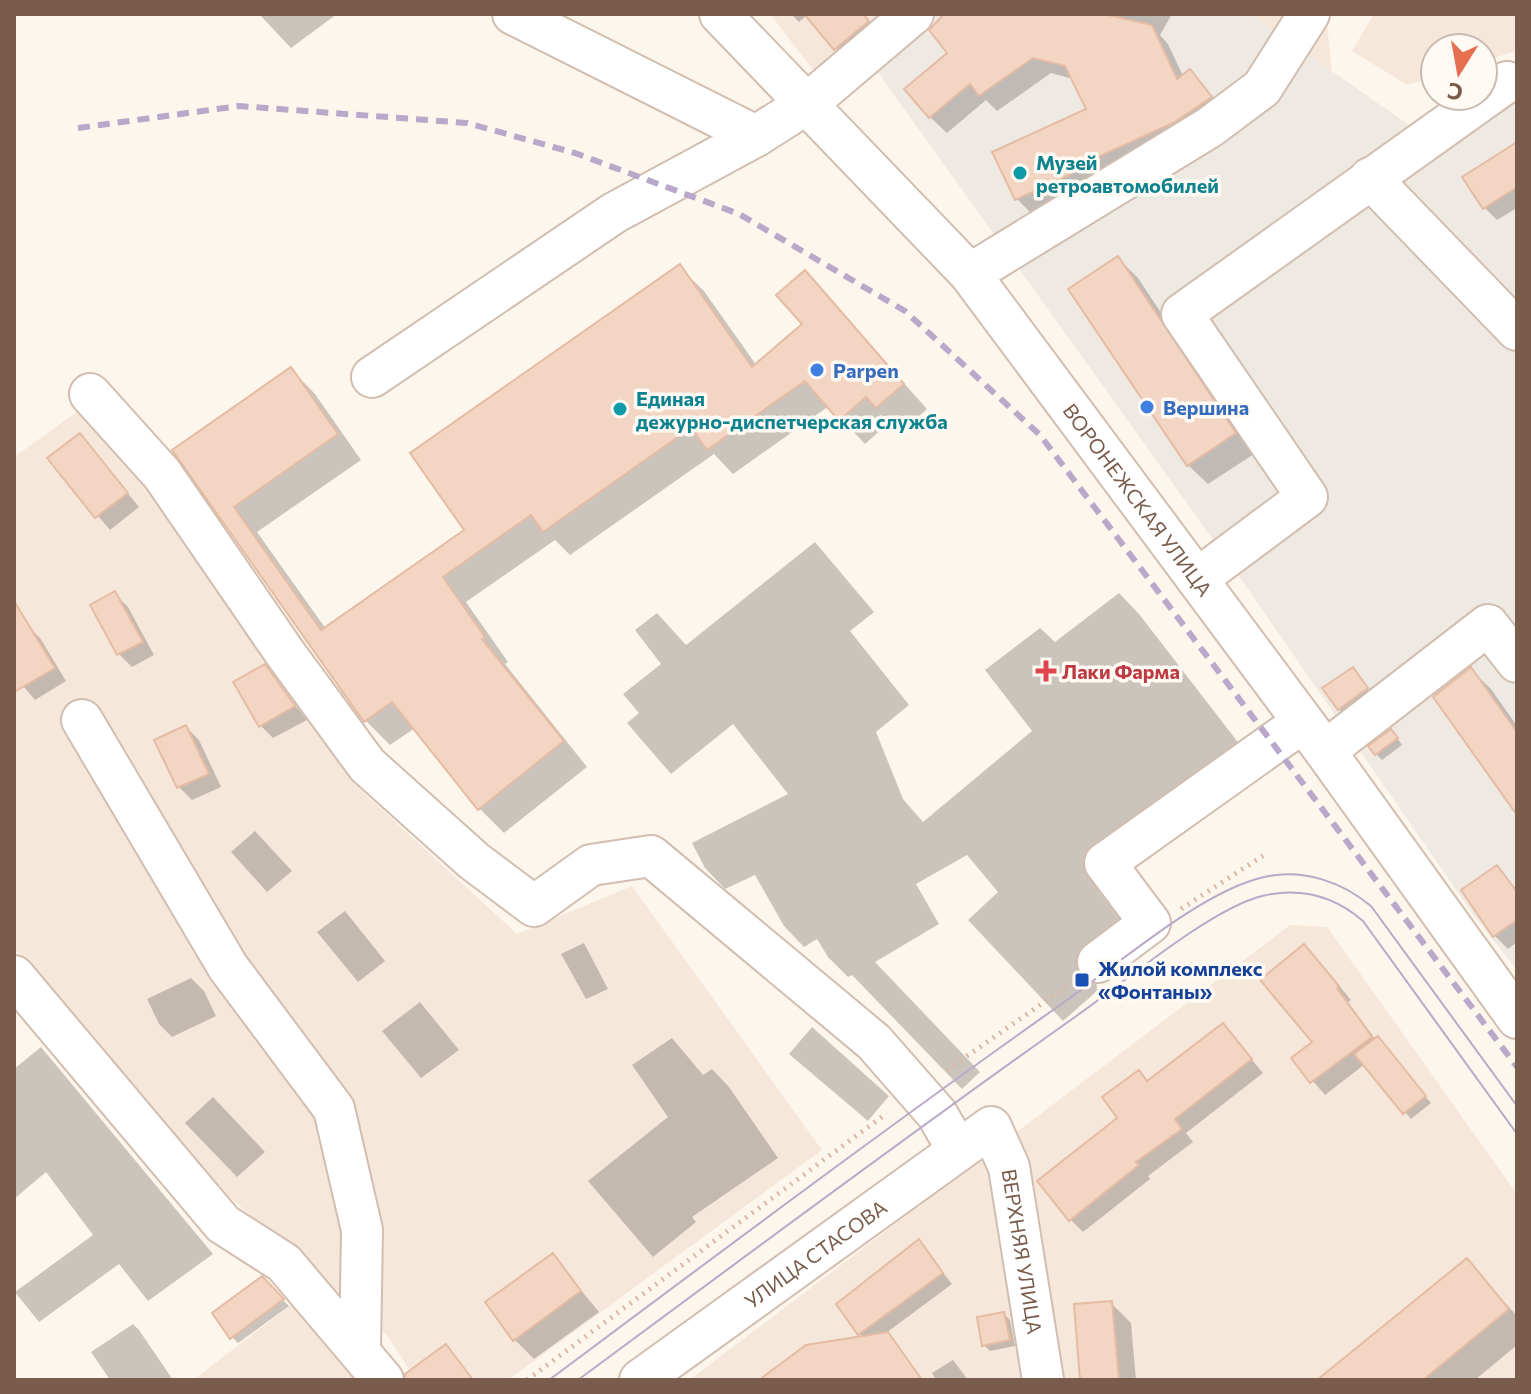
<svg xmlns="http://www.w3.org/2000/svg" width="1531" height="1394" viewBox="0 0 1531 1394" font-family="Commissioner,sans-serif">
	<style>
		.residential { fill: #f5e8da }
		.industrial { fill: #efe9e4 }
		.shadow { fill: #0003 }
		.building { fill: #f3d5c3; stroke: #e6bba3; stroke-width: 2 }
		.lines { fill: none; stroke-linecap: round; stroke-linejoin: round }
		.minor-casing { stroke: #d1beb0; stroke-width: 44 }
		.path { stroke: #d9b8a5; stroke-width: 5; stroke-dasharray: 2 6; stroke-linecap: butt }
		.minor { stroke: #fff; stroke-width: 40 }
		.tram { stroke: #b9a8c9; stroke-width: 2 }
		.rail { stroke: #b9a8c9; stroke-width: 6; stroke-dasharray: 12 8; stroke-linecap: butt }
		.culture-dot { fill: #0f9aa8; stroke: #fffaf3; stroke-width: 3 }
		.shop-dot { fill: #3f7fe0; stroke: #fffaf3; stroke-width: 3 }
		.health-dot { fill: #e0444e; stroke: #fffaf3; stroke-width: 3 }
		.transit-dot { fill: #1a4fb4; stroke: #fffaf3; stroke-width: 3 }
		.labels { text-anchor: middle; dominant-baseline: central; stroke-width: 7; stroke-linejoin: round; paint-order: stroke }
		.culture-label { font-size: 20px; font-weight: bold; fill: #0d838f; stroke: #fffaf3; text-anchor: start }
		.shop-label { font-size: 20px; font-weight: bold; fill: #366cbe; stroke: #fffaf3; text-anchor: start }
		.street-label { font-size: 20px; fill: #7a5c4d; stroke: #fffaf3 }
		.health-label { font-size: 20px; font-weight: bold; fill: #be3a42; stroke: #fffaf3; text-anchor: start }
		.transit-label { font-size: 20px; font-weight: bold; fill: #164399; stroke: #fffaf3; text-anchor: start }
	</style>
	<rect width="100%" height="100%" fill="#fdf6ec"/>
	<!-- residential -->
	<path class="residential" d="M770 14H938L877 71H814Z
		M1250 14H1326L1332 72Z
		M1374 14H1517V51L1483 61V48H1435V76L1407 85 1352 51Z
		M81 409 162 494 354 784 517 934 632 886 822 1150 508 1380H416L386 1334 210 1180 14 948V457Z
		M1290 925 1327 927 1517 1194V1380H689Z
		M296 1301 361 1380H193Z"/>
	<!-- industrial -->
	<path class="industrial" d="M938 14H1250L1412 127 1517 90V970L1475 917 1232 566 877 71Z"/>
	<!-- shadow -->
	<path class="shadow" d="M259 14H337L291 48Z
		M791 14H863L881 35 849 62 807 15 799 22Z
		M947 14H1172L1160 35 1168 44 1183 76 1190 72 1226 114 1033 215 1017 199 1088 110 1073 79 1051 73 997 111 986 100 947 133 930 117 949 53 932 30Z
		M1517 149V208L1497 220 1484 207Z
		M1118 258 1138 278 1254 454 1208 484 1188 465Z
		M679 267 704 291 757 366 805 324V273L927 409 902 432 891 421 865 444 829 406 733 474 714 454 570 555 555 540 466 602 508 662 505 664 587 767 504 833 480 809 415 728 390 745 365 720 174 451 291 369 315 394 361 460 257 532 326 629 466 530Z
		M80 435 139 507 110 530 50 459Z
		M815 542 874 612 850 631 909 705 876 732 903 799 923 822 1032 731 985 670 1040 628 1055 642 1119 593 1139 614 1254 763 1104 873 1099 892 1134 936 1096 968 1097 991 1063 1021 968 920 998 892 967 855 916 884 939 924 875 962 980 1072 962 1089 852 975 848 977 828 957 817 939 804 947 784 926 755 875 725 889 705 868 692 843 788 794 733 724 671 774 627 723 639 713 623 694 661 664 635 630 657 613 686 645Z
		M115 594 128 607 154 655 132 667 119 654Z
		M27 625 40 638 66 681 35 700 14 675V632Z
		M265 667 307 720 273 738 260 725Z
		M1353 669 1373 695 1345 715 1339 709Z
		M1471 670 1491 689 1517 726V808Z
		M186 727 199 740 221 787 192 800 179 787Z
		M1397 738 1402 745 1382 760 1376 754Z
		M255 831 292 871 267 892 231 852Z
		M1497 867 1517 890V942L1508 949 1495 936Z
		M345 911 385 961 358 982 317 932Z
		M584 943 608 989 586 999 561 954Z
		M1317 959 1351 1000 1348 1002 1376 1040 1431 1103 1411 1119 1365 1064 1325 1095 1294 1059 1315 1043Z
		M191 978 204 991 216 1016 172 1037 159 1024 147 999Z
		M420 1002 459 1050 421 1078 382 1031Z
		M1223 1025 1263 1073 1186 1133 1193 1142 1148 1176 1150 1179 1083 1232 1070 1219 1139 1073 1149 1082Z
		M812 1027 889 1096 868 1121 789 1054Z
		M672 1038 703 1075 712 1069 729 1087 778 1158 692 1217 696 1222 653 1257 588 1181 668 1117 632 1065Z
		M41 1047 213 1254 148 1301 119 1264 39 1322 15 1292 93 1235 46 1172 14 1199V1069Z
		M213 1097 265 1152 237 1177 185 1123Z
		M919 1242 952 1284 886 1333 923 1380H773L864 1338 860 1334Z
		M552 1255 599 1312 534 1359 515 1340Z
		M1466 1260 1517 1316V1345L1475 1380H1320Z
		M262 1279 289 1306 238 1343 232 1337Z
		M1111 1303 1131 1323 1136 1380H1082Z
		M1004 1314 1010 1320 1015 1346 990 1351 984 1345Z
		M133 1324 139 1330 173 1380H110L91 1352Z
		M953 1360 968 1380H936L932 1373Z"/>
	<!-- building -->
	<path class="building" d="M804 14H863L869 21 834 50Z
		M944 14H1104L1152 25 1177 79 1190 69 1212 97 1173 123 1069 170 1071 174 1015 200 992 152 1086 109 1065 66 1033 58 979 96 970 84 929 118 904 89 947 53 929 30Z
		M1517 142V187L1483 209 1462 177Z
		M1118 256 1236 433 1187 466 1068 289Z
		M680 264 752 367 802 324 776 295 805 270 904 384 876 408 866 397 839 421 805 381 707 450 691 428 543 532 531 515 443 577 485 637 482 639 564 741 478 810 392 702 364 722 172 450 291 367 338 434 234 507 321 630 464 530 410 453Z
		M80 433 128 493 95 518 47 458Z
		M115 591 143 642 117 655 90 605Z
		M14 601 55 668 14 692Z
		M265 664 295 706 259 727 233 682Z
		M1353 667 1368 688 1338 710 1322 688Z
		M1471 667 1517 732V815L1433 697Z
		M186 725 209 774 177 788 154 740Z
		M1391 729 1398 738 1375 755 1368 746Z
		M1497 865 1517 892V920L1493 937 1461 890Z
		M1304 944 1339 986 1337 988 1372 1037 1310 1083 1291 1058 1312 1042 1260 980Z
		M1223 1023 1252 1059 1175 1119 1182 1129 1136 1162 1139 1165 1069 1221 1037 1181 1117 1118 1102 1097 1139 1070 1147 1081Z
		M1378 1036 1426 1096 1403 1114 1354 1054Z
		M919 1239 943 1273 858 1335 836 1304Z
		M553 1253 581 1291 513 1341 485 1302Z
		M1467 1258 1509 1309 1423 1380H1317Z
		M262 1276 284 1299 230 1339 212 1313Z
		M1112 1301 1119 1380H1080L1074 1304Z
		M1004 1312 1010 1340 982 1346 977 1317Z
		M888 1332 922 1380H759L806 1345Z
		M446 1344 473 1380H405V1374Z"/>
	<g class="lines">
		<defs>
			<g id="minor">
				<path d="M513 14 756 136"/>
				<path id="s1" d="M720 14 970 274 1325 751 1517 1018"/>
				<path d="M1370 178 1517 330"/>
				<path d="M970 274 1210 127 1262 88 1309 14"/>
				<path d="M372 377 614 213 756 136 808 103 913 14"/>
				<path d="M90 394 162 474 285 653 367 765 474 861 534 906 591 865 651 856 874 1042 937 1114 957 1149"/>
				<path d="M1197 579 1307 497 1182 314 1507 82"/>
				<path d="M82 720 228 967 334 1109 362 1230 360 1350"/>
				<path d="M1325 751 1488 625 1517 662"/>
				<path d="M1098 962 1150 923 1105 863 1303 722"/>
				<path d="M14 976 223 1224 284 1263 383 1380"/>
				<path id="s2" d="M640 1380 991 1127 1009 1167 1043 1380"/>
			</g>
		</defs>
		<!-- minor casing -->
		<use href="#minor" class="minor-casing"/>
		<!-- path -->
		<path class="path" d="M1181 909 1264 855
			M947 1070 1070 984
			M527 1380 887 1113"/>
		<!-- minor -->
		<use href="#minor" class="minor"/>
		<!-- tram -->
		<path class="tram" d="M549 1380C722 1251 894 1122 1070 998 1123 960 1203 891 1264 877 1303 868 1342 882 1371 906L1517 1106
			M578 1380C743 1258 908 1135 1075 1017 1122 984 1210 909 1262 896 1300 887 1334 896 1363 921L1517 1134"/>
		<!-- rail -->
		<path class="rail" d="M78 128 239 106 467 123 575 153 739 214 905 311 1040 435 1517 1067"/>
	</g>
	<!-- markers -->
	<g class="culture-dot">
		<circle cx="1020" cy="173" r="8"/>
		<circle cx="620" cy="409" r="8"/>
	</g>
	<g class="shop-dot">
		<circle cx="817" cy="370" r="8"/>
		<circle cx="1147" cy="407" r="8"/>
	</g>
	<path class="health-dot" d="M1042 659h8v8h8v8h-8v8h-8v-8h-8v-8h8z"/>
	<rect class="transit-dot" x="1074" y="972" width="16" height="16" rx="4"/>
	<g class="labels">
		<!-- culture labels -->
		<g class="culture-label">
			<text x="1036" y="162">Музей<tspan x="1036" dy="23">ретроавтомобилей</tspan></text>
			<text x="636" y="398">Единая<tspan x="636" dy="23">дежурно-диспетчерская служба</tspan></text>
		</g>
		<!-- shop labels -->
		<g class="shop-label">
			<text x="833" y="370">Parpen</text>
			<text x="1163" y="407">Вершина</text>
		</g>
		<!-- street labels -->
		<g class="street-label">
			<text stroke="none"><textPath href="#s1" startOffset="642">ВОРОНЕЖСКАЯ УЛИЦА</textPath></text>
			<text stroke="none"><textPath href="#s2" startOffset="562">ВЕРХНЯЯ УЛИЦА</textPath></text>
			<text stroke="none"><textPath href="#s2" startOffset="216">УЛИЦА СТАСОВА</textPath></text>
		</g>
		<!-- health labels -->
		<g class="health-label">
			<text x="1062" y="671">Лаки Фарма</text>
		</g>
		<!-- transit labels -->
		<g class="transit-label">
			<text x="1098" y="968">Жилой комплекс<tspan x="1098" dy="23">«Фонтаны»</tspan></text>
		</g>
	</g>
	<!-- border -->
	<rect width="1531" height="1394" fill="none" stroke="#7a5c4d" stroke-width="32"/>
	<!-- north arrow -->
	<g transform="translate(1459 72) rotate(191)"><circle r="38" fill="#fffaf3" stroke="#cabbb1" stroke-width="2"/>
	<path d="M0-6L14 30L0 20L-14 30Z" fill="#e76f51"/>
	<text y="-12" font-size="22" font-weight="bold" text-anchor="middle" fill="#7a5c4d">С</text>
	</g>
</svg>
